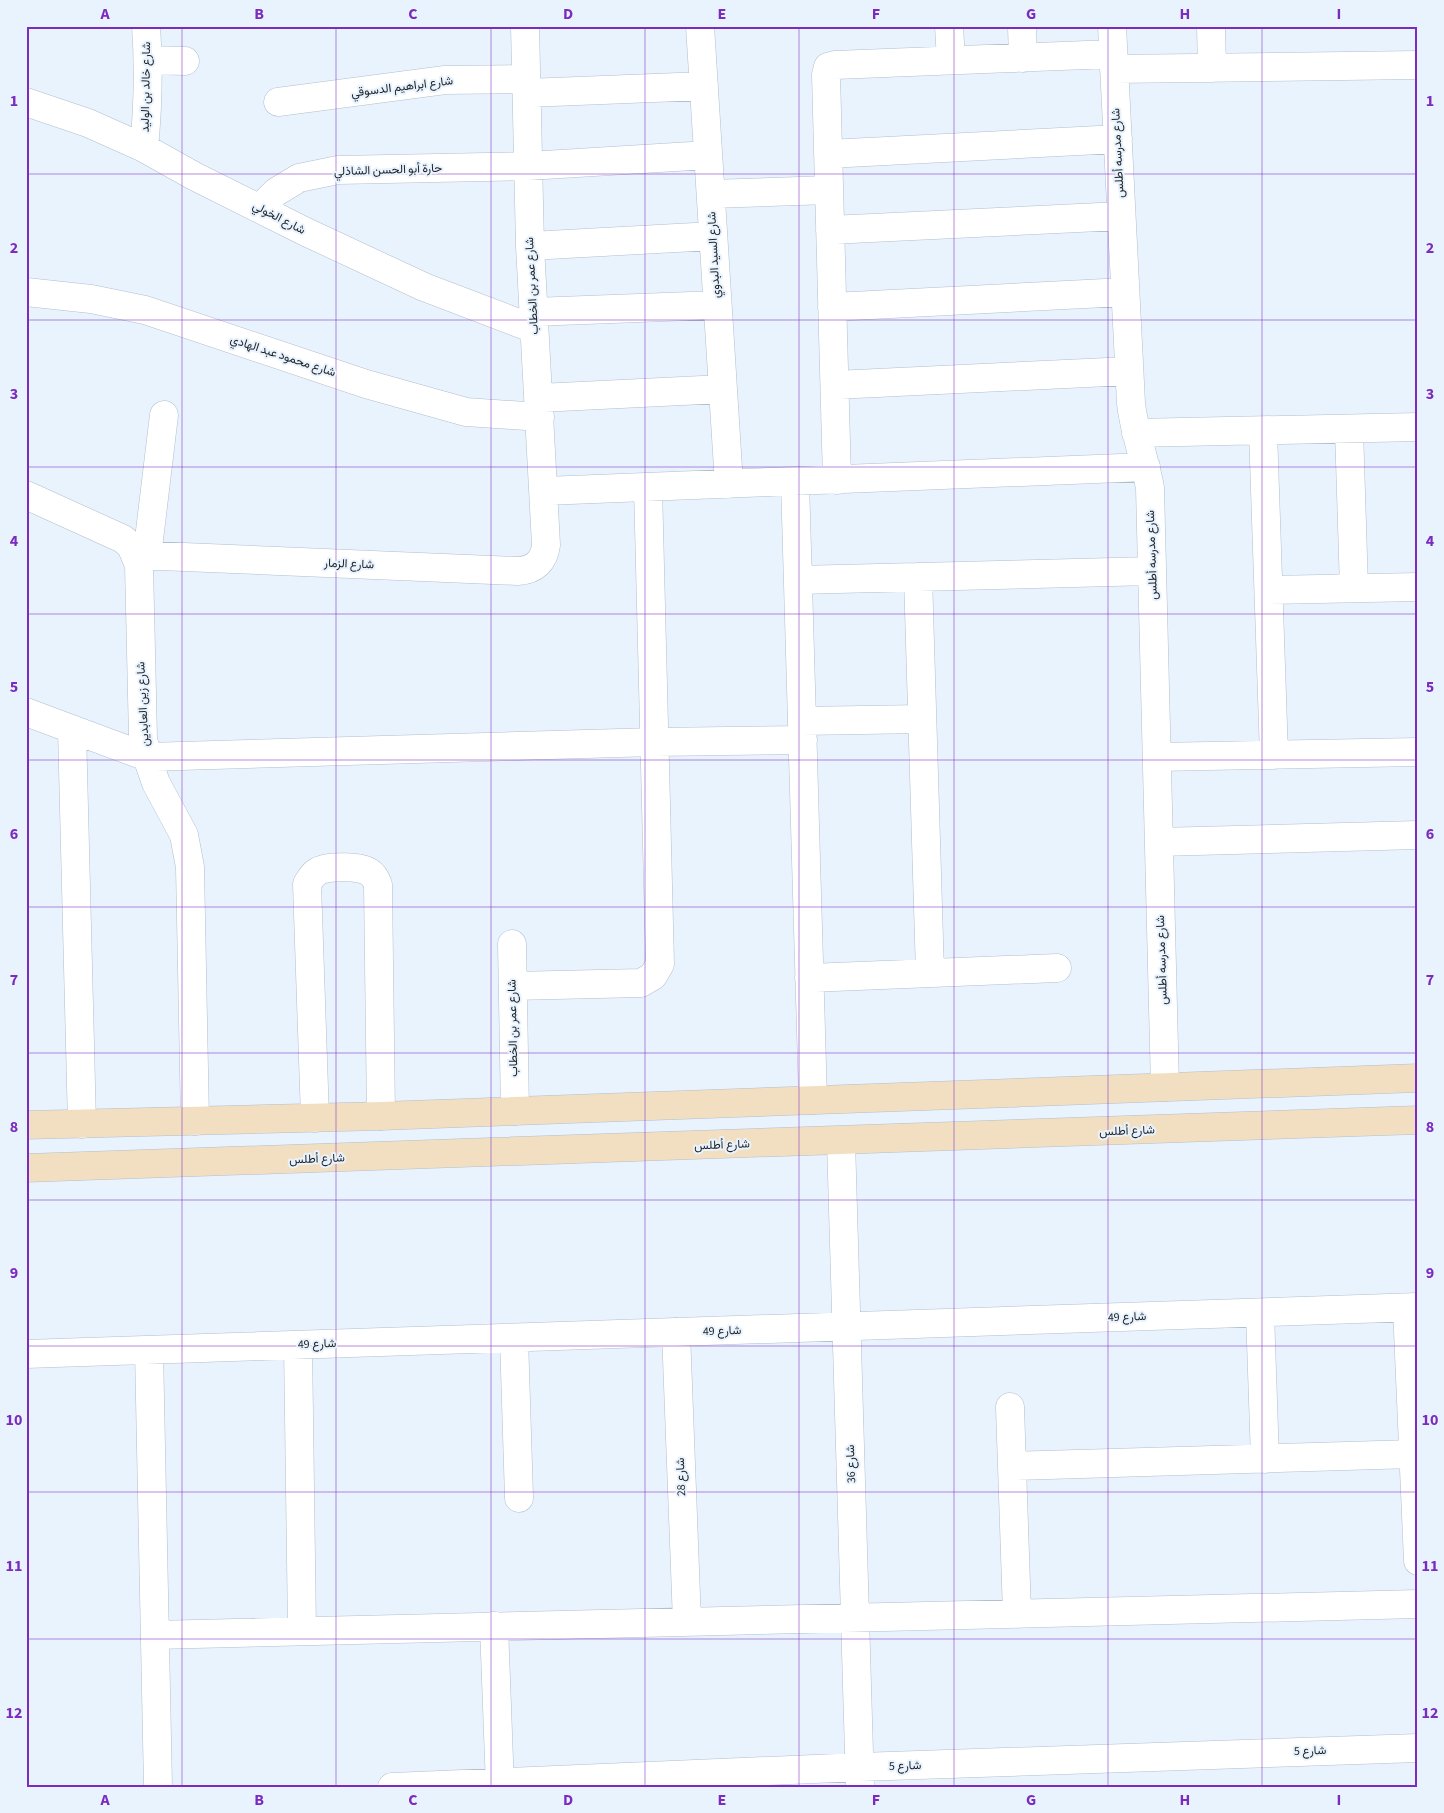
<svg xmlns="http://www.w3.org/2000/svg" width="1444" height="1813" viewBox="0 0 1444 1813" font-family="'Source Sans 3',Vazirmatn,sans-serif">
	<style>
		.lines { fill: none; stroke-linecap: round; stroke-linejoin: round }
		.street-casing { stroke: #b2bfcc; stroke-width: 29 }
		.secondary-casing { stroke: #b2bfcc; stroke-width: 29 }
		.street { stroke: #fff; stroke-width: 28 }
		.secondary { stroke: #f2dfc1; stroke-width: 28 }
		.grid { fill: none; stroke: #7b2cbf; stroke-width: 1; stroke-opacity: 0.55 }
		.labels { text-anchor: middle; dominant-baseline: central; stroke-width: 4; stroke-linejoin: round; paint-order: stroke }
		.street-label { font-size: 12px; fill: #1e2227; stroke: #e8f3fe }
		.neatline { fill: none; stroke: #7b2cbf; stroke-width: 2 }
		.grid-label { font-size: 16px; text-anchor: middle; font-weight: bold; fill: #7b2cbf }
	</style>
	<rect width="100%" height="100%" fill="#e8f3fe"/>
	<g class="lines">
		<defs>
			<path id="street" d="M700 26 729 484
				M949 26 951 60
				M1022 26 1023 58
				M1112 26 1131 403C1134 432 1145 459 1150 488L1165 1087
				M1211 26 1212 68
				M149 60 185 61
				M1114 69 1418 65
				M527 93 704 86
				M26 102 88 123 144 148 194 176 306 232 424 287 534 329
				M278 102 445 80 526 79
				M144 148C148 107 149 67 146 26
				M828 154 1118 139
				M711 194 829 190
				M260 208 276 192 299 178 338 170 528 166 708 155
				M830 230 1121 216
				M530 246 713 236
				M26 292 91 299 145 310 366 384 466 412 540 417
				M832 307 1125 292
				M533 312 717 305
				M835 385 1129 371
				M539 398 723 389
				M1349 429 1354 588
				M1263 431 1274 755
				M1136 433 1418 427
				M837 480 826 75 828 67 835 65 1113 54
				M795 481 813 1100
				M545 491 1146 467
				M26 495 123 539 131 546 139 565 143 738 147 757 156 783 184 835 190 867 195 1121
				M136 555 518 571C535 570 544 561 546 545L530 246 525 26
				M147 556 164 415
				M918 577 930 973
				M798 580 1152 571
				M1269 590 1418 587
				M26 712 147 757 654 742 803 740
				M802 721 922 719
				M72 729 82 1124
				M1157 757 1418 752
				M1159 842 1418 835
				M512 944 515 1111
				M809 978 1057 968
				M513 986 641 983 653 976 660 964 648 487
				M315 1118 307 884C311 878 314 872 321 870 330 866 361 866 369 872 374 875 376 879 378 885L381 1116
				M841 1141 860 1787
				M1407 1308 1418 1561
				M1260 1313 1265 1459
				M676 1332 687 1622
				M514 1338 519 1498
				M298 1345 302 1631
				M149 1350 158 1787
				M26 1354 1418 1307
				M1010 1407 1017 1614
				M1012 1466 1413 1454
				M494 1626 500 1787
				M155 1635 1418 1604
				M392 1787 860 1767 1418 1748"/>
			<path id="secondary" d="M26 1125 381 1116 1418 1078
				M26 1168 1418 1120"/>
		</defs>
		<!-- street casing -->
		<use href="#street" class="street-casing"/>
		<!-- secondary casing -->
		<use href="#secondary" class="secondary-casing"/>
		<!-- street -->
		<use href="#street" class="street"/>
		<!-- secondary -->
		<use href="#secondary" class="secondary"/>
	</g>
	<!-- grid -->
	<path class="grid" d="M182 26V1787M336 26V1787M491 26V1787M645 26V1787M799 26V1787M954 26V1787M1108 26V1787M1262 26V1787M26 174H1418M26 320H1418M26 467H1418M26 614H1418M26 760H1418M26 907H1418M26 1053H1418M26 1200H1418M26 1346H1418M26 1492H1418M26 1639H1418"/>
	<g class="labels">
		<!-- street labels -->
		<g class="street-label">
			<text transform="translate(146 87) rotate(-89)">شارع خالد بن الوليد</text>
			<text transform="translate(402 87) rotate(-7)">شارع ابراهيم الدسوقي</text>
			<text transform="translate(1118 153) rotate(-93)">شارع مدرسه أطلس</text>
			<text transform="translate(388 170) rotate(-2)">حارة أبو الحسن الشاذلي</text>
			<text transform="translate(279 218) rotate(27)">شارع الخولي</text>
			<text transform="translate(714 255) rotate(-93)">شارع السيد البدوي</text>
			<text transform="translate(532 286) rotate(-93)">شارع عمر بن الخطاب</text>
			<text transform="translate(283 356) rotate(18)">شارع محمود عبد الهادي</text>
			<text transform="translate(1152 555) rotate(-92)">شارع مدرسه أطلس</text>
			<text transform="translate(349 564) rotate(2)">شارع الزمار</text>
			<text transform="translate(143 704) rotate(-93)">شارع زين العابدين</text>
			<text transform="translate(1162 960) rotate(-92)">شارع مدرسه أطلس</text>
			<text transform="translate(513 1028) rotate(-91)">شارع عمر بن الخطاب</text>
			<text transform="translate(1127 1131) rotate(-2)">شارع أطلس</text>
			<text transform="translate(722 1145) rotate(-2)">شارع أطلس</text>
			<text transform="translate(317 1159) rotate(-2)">شارع أطلس</text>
			<text transform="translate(1127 1317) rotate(-2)">شارع 49</text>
			<text transform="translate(722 1331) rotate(-2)">شارع 49</text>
			<text transform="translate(317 1344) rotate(-2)">شارع 49</text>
			<text transform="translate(851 1464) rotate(-92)">شارع 36</text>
			<text transform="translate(681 1477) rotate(-92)">شارع 28</text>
			<text transform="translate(1310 1751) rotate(-2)">شارع 5</text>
			<text transform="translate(905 1766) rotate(-2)">شارع 5</text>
		</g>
	</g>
	<!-- border -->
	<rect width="1444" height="1813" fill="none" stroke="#e8f3fe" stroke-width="55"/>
	<rect x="28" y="28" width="1388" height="1758" class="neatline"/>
	<g class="grid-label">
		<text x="105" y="19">A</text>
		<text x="259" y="19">B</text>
		<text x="413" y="19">C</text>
		<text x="568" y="19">D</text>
		<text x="722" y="19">E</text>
		<text x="876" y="19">F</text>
		<text x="1031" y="19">G</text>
		<text x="1185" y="19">H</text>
		<text x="1339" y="19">I</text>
		<text x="14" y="106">1</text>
		<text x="1430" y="106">1</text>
		<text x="14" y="253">2</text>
		<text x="1430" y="253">2</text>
		<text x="14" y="399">3</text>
		<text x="1430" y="399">3</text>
		<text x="14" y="546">4</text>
		<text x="1430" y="546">4</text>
		<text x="14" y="692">5</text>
		<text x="1430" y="692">5</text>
		<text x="14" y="839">6</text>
		<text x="1430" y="839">6</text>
		<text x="14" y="985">7</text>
		<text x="1430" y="985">7</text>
		<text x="14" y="1132">8</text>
		<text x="1430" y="1132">8</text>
		<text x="14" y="1278">9</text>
		<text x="1430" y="1278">9</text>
		<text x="14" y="1425">10</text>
		<text x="1430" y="1425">10</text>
		<text x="14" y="1571">11</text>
		<text x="1430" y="1571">11</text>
		<text x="14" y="1718">12</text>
		<text x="1430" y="1718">12</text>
		<text x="105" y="1805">A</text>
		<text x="259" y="1805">B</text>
		<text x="413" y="1805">C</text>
		<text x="568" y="1805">D</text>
		<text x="722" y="1805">E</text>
		<text x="876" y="1805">F</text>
		<text x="1031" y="1805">G</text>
		<text x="1185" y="1805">H</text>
		<text x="1339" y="1805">I</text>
	</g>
</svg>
